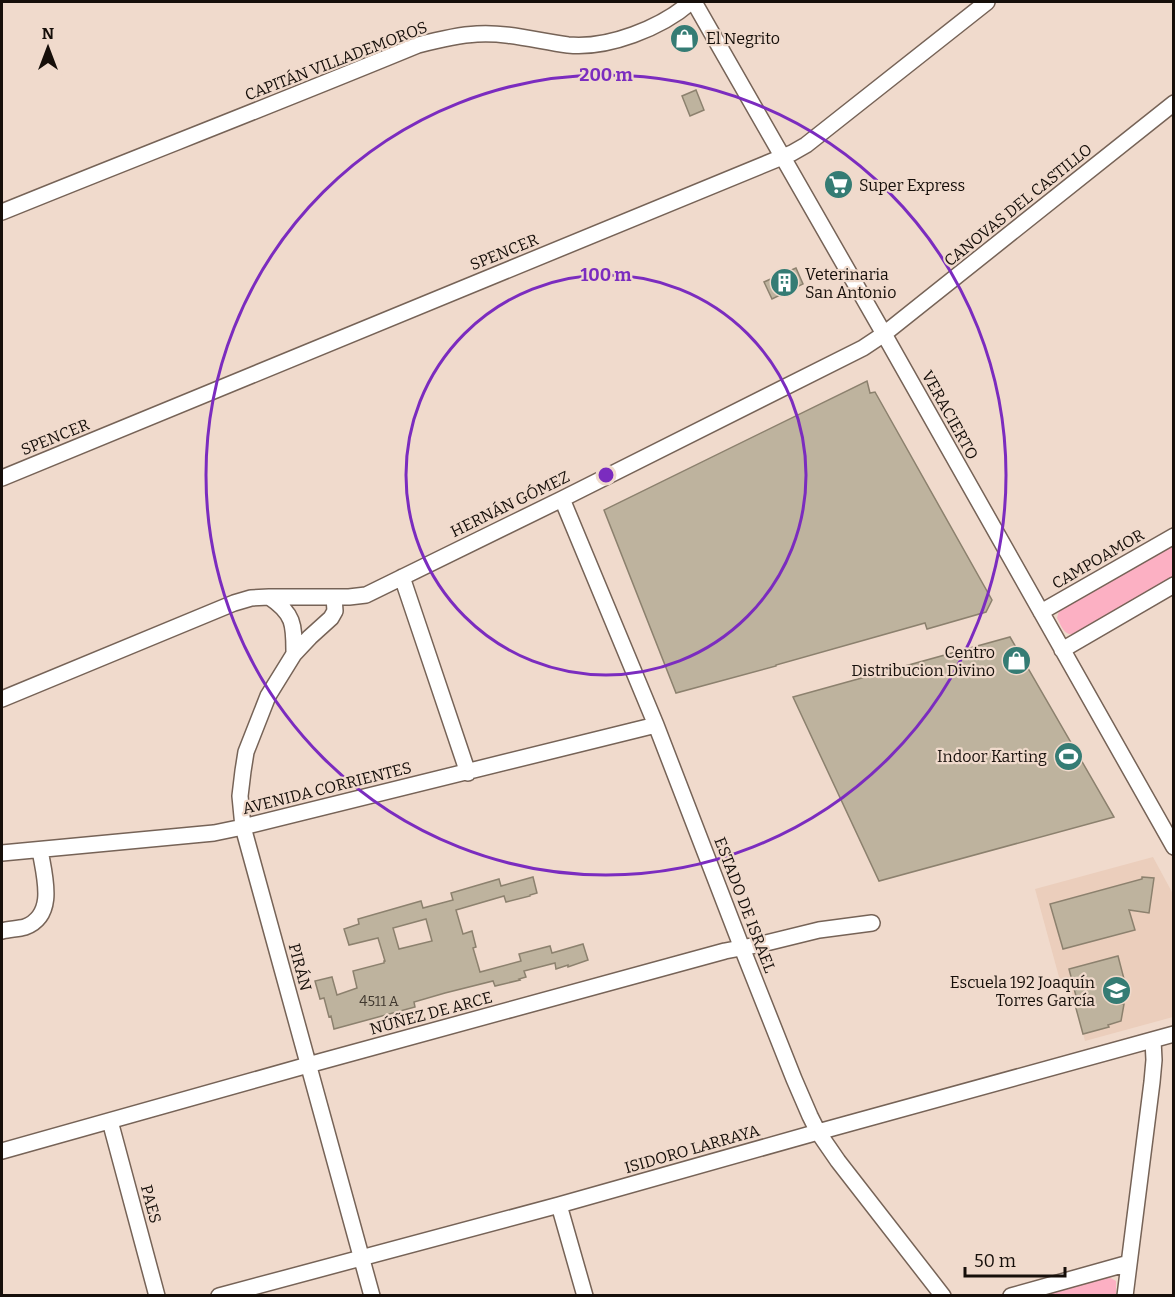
<svg xmlns="http://www.w3.org/2000/svg" width="1175" height="1297" viewBox="0 0 1175 1297" font-family="Bitter,serif">
	<style>
		.built { fill: #ebcebc }
		.green { fill: #fcb0c3 }
		.building { fill: #beb39e; stroke: #8c816e; stroke-width: 1.5; fill-rule: evenodd }
		.lines { fill: none; stroke-linecap: round; stroke-linejoin: round }
		.minor-casing { stroke: #766357; stroke-width: 18 }
		.minor { stroke: #fff; stroke-width: 15 }
		.ring { fill: none; stroke: #7b2cbf; stroke-width: 3 }
		.labels { text-anchor: middle; dominant-baseline: central; stroke-width: 4.5; stroke-linejoin: round; paint-order: stroke }
		.number-label { font-size: 14px; fill: #40382f }
		.poi-label { font-size: 16px; fill: #160f0a; stroke: #f0dacc; text-anchor: start }
		.street-label { font-size: 16px; fill: #160f0a; stroke: #f0dacc }
		.centre { fill: #7b2cbf; stroke: #f0dacc; stroke-width: 3 }
		.ring-label { font-size: 18px; text-anchor: middle; font-weight: bold; fill: #7b2cbf; stroke: #f0dacc; stroke-width: 4.5; stroke-linejoin: round; paint-order: stroke }
	</style>
	<rect width="100%" height="100%" fill="#f0dacc"/>
	<!-- built -->
	<path class="built" d="M1153 857 1173 894V1017L1085 1041 1070 987 1062 988 1035 889Z"/>
	<!-- green -->
	<path class="green" d="M1173 544V577L1073 634C1064 636 1061 625 1057 618L1059 611Z
		M1107 1276 1116 1281V1295L1029 1296Z"/>
	<!-- building -->
	<path class="building" d="M687 27 695 43 683 49 675 33Z
		M696 90 704 110 690 116 682 96Z
		M796 268 803 284 772 299 764 282Z
		M867 381 870 393 875 392 992 600 986 612 927 629 925 623 776 665V666L676 693 604 510Z
		M1010 637 1114 817 879 881 793 697Z
		M533 877 537 893 530 895V896L506 902 504 896 456 910 463 934 472 931 476 947 473 948 480 972 521 961 519 954 550 946 552 953 583 944 588 960 568 967V965L556 969 555 963 524 971 526 977 519 979 520 980 495 986 493 981 445 993 414 1002 415 1007 334 1029 331 1016 329 1017 324 998 320 999 315 981 332 977 337 995 357 988 353 971 384 963V961H385L378 938 349 945 344 929 359 924 358 919 421 901 423 908 453 900 451 893 499 879 501 886ZM426 919 432 941 399 949 393 928Z
		M1142 877 1154 878 1149 913 1129 910 1135 930 1063 949 1050 904 1142 879Z
		M1118 956 1124 979 1106 984 1111 1002 1124 1004 1121 1021 1108 1025 1109 1027 1083 1034 1074 1001 1077 1000 1069 969Z"/>
	<g class="lines">
		<defs>
			<path id="minor" d="M694 2 884 334 1174 847
				M2 212C140 156 280 102 418 45 437 40 457 35 477 34 507 32 538 41 568 45 608 49 661 28 691 2
				M2 478 792 153 806 145 987 2
				M562 499 656 725 742 948 794 1079 810 1116 818 1132 838 1161 943 1296
				M402 577 468 773
				M269 597C295 614 294 626 294 654
				M334 597 335 611 331 618 310 637 294 654 268 696 246 752 243 771 240 796 243 827 372 1296
				M1041 612 1174 536
				M1062 650 1174 585
				M2 699 234 603 251 598 269 597H349L366 595 562 499 863 348 884 334 1174 103
				M2 853 214 833 243 827 656 725
				M2 931C9 929 18 929 25 927 57 915 44 875 40 850
				M110 1121 157 1296
				M2 1151 308 1065 725 951 762 944 819 930 872 923
				M559 1205 585 1296
				M219 1296 559 1205 818 1132 1174 1034
				M1011 1296 1129 1263
				M1125 1296 1152 1082 1154 1060 1153 1040"/>
		</defs>
		<!-- minor casing -->
		<use href="#minor" class="minor-casing"/>
		<!-- minor -->
		<use href="#minor" class="minor"/>
	</g>
	<!-- distance rings -->
	<g class="ring">
		<circle cx="606" cy="475" r="200"/>
		<circle cx="606" cy="475" r="400"/>
	</g>
	<!-- icons -->
	<defs>
		<symbol id="shop-disc" viewBox="-11 -11 22 22"><circle r="9.5" fill="#357c74" stroke="#f0dacc"/><path d="M-5-2.5h2.3a2.7 3.5 0 0 1 5.4 0H5L5.5 6h-11ZM-1.5-2.5h3a1.5 2.3 0 0 0-3 0Z" fill="#fff"/></symbol>
		<symbol id="supermarket-disc" viewBox="-11 -11 22 22"><circle r="9.5" fill="#357c74" stroke="#f0dacc"/><path d="M-6-5.5h2.5l.6 2H6L4.5 2H-2.5L-4.4-4H-6ZM-1.5 3.2a1.3 1.3 0 1 0 .1 0ZM3 3.2a1.3 1.3 0 1 0 .1 0Z" fill="#fff"/></symbol>
		<symbol id="building-disc" viewBox="-11 -11 22 22"><circle r="9.5" fill="#357c74" stroke="#f0dacc"/><path d="M-4-6H4V6H1V3H-1V6H-4ZM-2.5-4.3h1.7v1.8h-1.7ZM.8-4.3h1.7v1.8H.8ZM-2.5-1h1.7V.8h-1.7ZM.8-1h1.7V.8H.8Z" fill="#fff"/></symbol>
		<symbol id="stadium-disc" viewBox="-11 -11 22 22"><circle r="9.5" fill="#357c74" stroke="#f0dacc"/><path d="M0-5a6.5 5 0 1 0 0 10a6.5 5 0 1 0 0-10ZM-3.5-1.8h7v3.6h-7Z" fill="#fff"/></symbol>
		<symbol id="school-disc" viewBox="-11 -11 22 22"><circle r="9.5" fill="#357c74" stroke="#f0dacc"/><path d="M0-5L7-2L0 1L-7-2ZM-4 1L0 2.5L4 1V4Q0 6-4 4Z" fill="#fff"/></symbol>
	</defs>
	<g fill-rule="evenodd">
		<use href="#shop-disc" x="668" y="22" width="33" height="33"/>
		<use href="#supermarket-disc" x="822" y="168" width="33" height="33"/>
		<use href="#building-disc" x="768" y="266" width="33" height="33"/>
		<use href="#shop-disc" x="1000" y="644" width="33" height="33"/>
		<use href="#stadium-disc" x="1052" y="740" width="33" height="33"/>
		<use href="#school-disc" x="1100" y="974" width="33" height="33"/>
	</g>
	<g class="labels">
		<!-- number labels -->
		<g class="number-label">
			<text x="379" y="1001">4511 A</text>
		</g>
		<!-- poi labels -->
		<g class="poi-label">
			<text x="706" y="38">El Negrito</text>
			<text x="859" y="185">Super Express</text>
			<text x="805" y="274">Veterinaria<tspan x="805" dy="18">San Antonio</tspan></text>
			<text x="995" y="652" text-anchor="end">Centro<tspan x="995" dy="18">Distribucion Divino</tspan></text>
			<text x="1047" y="756" text-anchor="end">Indoor Karting</text>
			<text x="1095" y="982" text-anchor="end">Escuela 192 Joaquín<tspan x="1095" dy="18">Torres García</tspan></text>
		</g>
		<!-- street labels -->
		<g class="street-label">
			<text transform="translate(336 61) rotate(-21)">CAPITÁN VILLADEMOROS</text>
			<text transform="translate(1018 205) rotate(-39)">CANOVAS DEL CASTILLO</text>
			<text transform="translate(504 252) rotate(-22)">SPENCER</text>
			<text transform="translate(950 415) rotate(61)">VERACIERTO</text>
			<text transform="translate(55 437) rotate(-22)">SPENCER</text>
			<text transform="translate(510 504) rotate(-26)">HERNÁN GÓMEZ</text>
			<text transform="translate(1098 559) rotate(-30)">CAMPOAMOR</text>
			<text transform="translate(327 788) rotate(-14)">AVENIDA CORRIENTES</text>
			<text transform="translate(745 905) rotate(69)">ESTADO DE ISRAEL</text>
			<text transform="translate(300 967) rotate(75)">PIRÁN</text>
			<text transform="translate(431 1013) rotate(-15)">NÚÑEZ DE ARCE</text>
			<text transform="translate(692 1149) rotate(-16)">ISIDORO LARRAYA</text>
			<text transform="translate(151 1204) rotate(75)">PAES</text>
		</g>
	</g>
	<circle cx="606" cy="475" r="9" class="centre"/>
	<g class="ring-label">
		<text x="606" y="81">200 m</text>
		<text x="606" y="281">100 m</text>
	</g>
	<!-- border -->
	<rect width="1175" height="1297" fill="none" stroke="#160f0a" stroke-width="6"/>
	<!-- north arrow -->
	<g transform="translate(48 48)" stroke="#f0dacc" stroke-width="4.5" paint-order="stroke">
	<path d="M0-4.5L10 22L0 15L-10 22Z" fill="#160f0a"/>
	<text y="-9" font-size="16" font-weight="bold" text-anchor="middle" fill="#160f0a">N</text>
	</g>
	<!-- scale -->
	<path d="M965 1267v9h100v-9" fill="none" stroke="#160f0a" stroke-width="3"/>
	<text x="974" y="1267" font-size="18" fill="#160f0a" stroke="#f0dacc" stroke-width="4.5" paint-order="stroke">50 m</text>
</svg>
